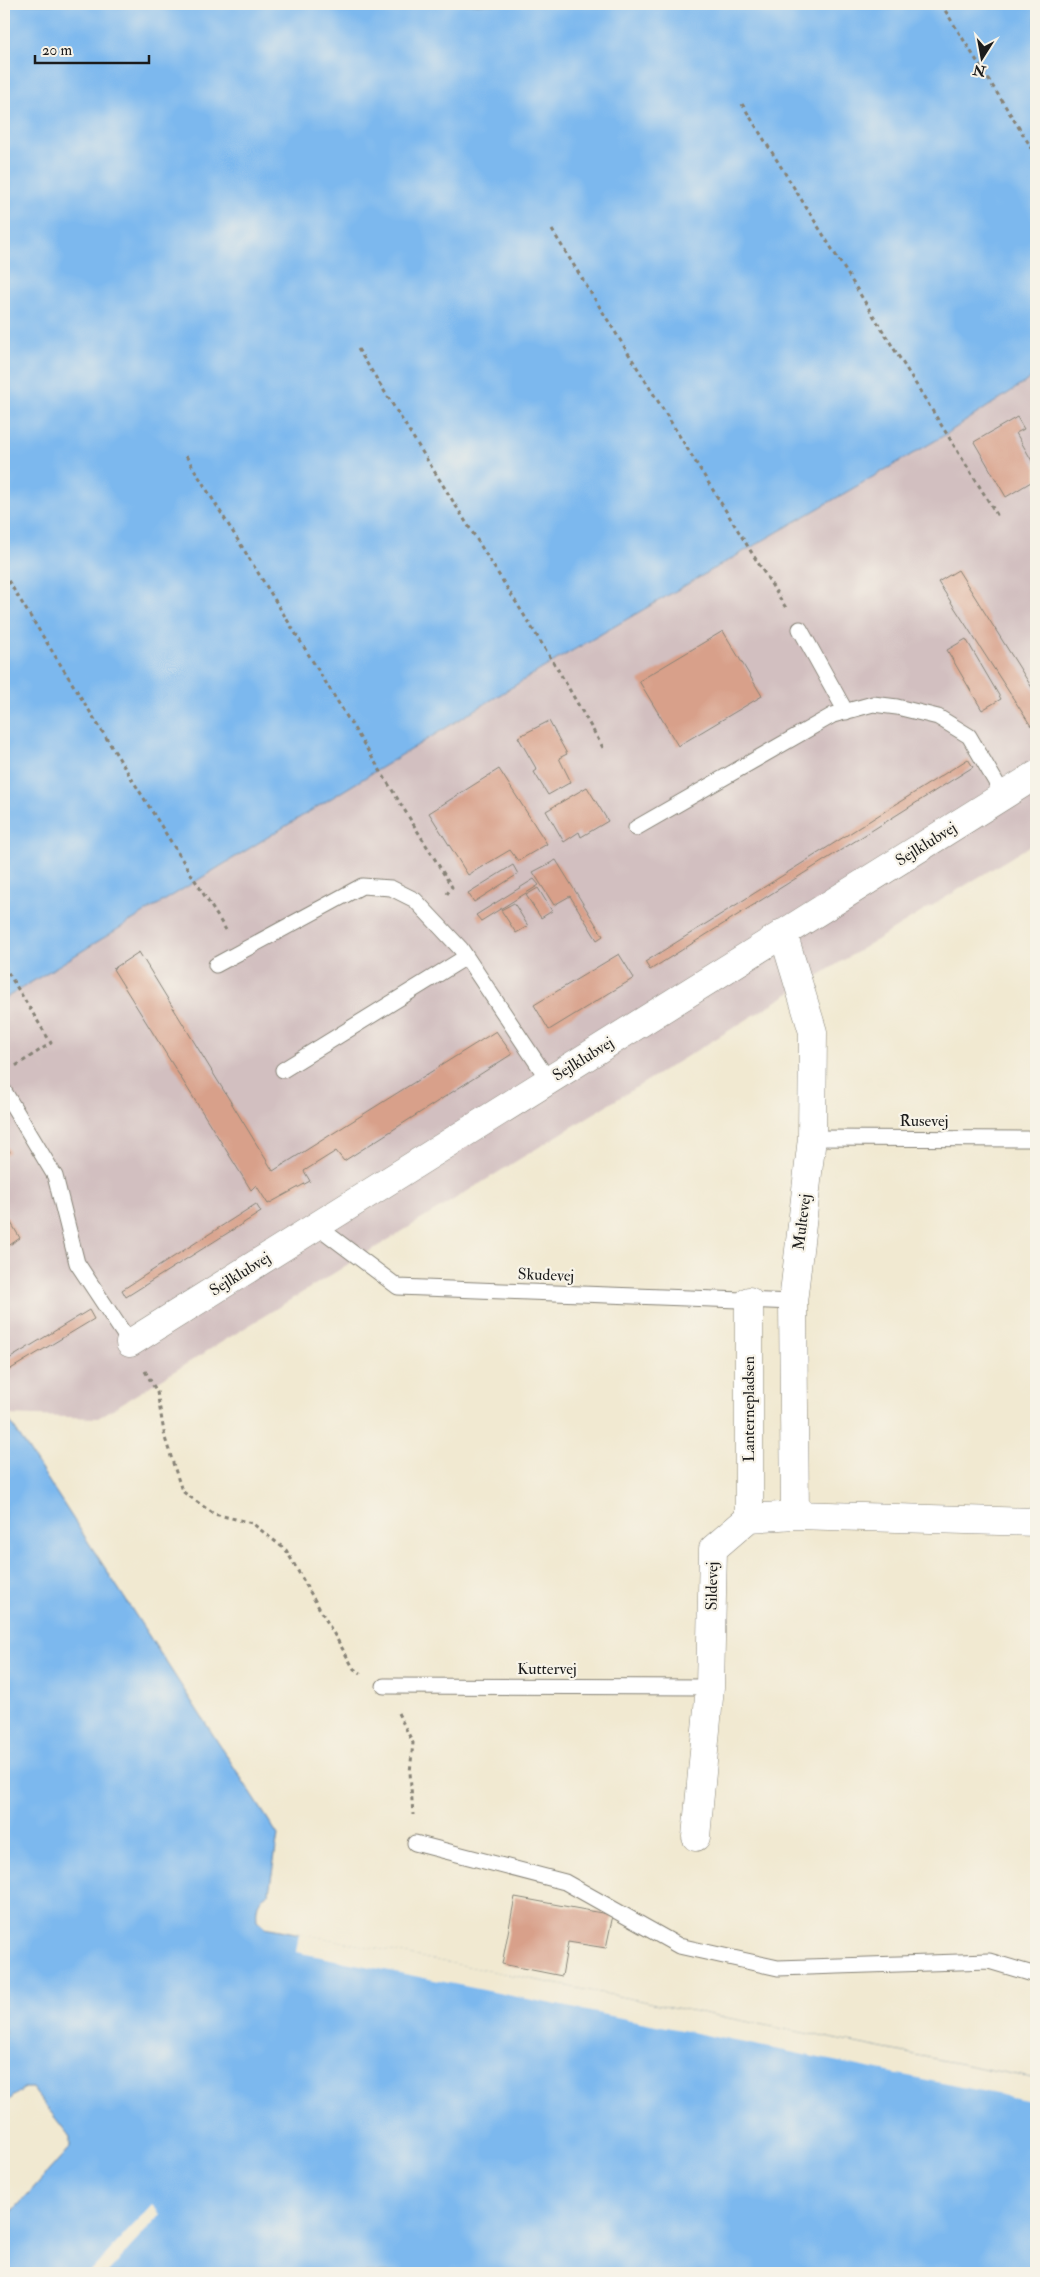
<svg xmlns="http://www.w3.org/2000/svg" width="1040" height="2277" viewBox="0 0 1040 2277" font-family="'IM FELL Double Pica',serif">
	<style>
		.industrial { fill: #d2bfc0 }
		.water { fill: #7cb8ee; stroke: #4c6a85 }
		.pier { fill: #f1e9d1 }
		.building { fill: #d8a08a }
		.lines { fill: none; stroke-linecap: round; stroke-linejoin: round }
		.lane-casing { stroke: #868276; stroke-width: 17 }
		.street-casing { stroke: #868276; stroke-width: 29 }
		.path { stroke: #868276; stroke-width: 3; stroke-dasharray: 4 4; stroke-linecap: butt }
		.lane { stroke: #fff; stroke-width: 15 }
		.street { stroke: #fff; stroke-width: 28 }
		.labels { text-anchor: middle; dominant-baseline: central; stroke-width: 4.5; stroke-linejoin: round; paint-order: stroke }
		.street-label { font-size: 16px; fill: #1c1c1c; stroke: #f7f3e8 }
	</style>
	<rect width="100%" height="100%" fill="#f7f3e8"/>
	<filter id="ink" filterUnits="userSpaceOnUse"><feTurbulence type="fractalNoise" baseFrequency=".02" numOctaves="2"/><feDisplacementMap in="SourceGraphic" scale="10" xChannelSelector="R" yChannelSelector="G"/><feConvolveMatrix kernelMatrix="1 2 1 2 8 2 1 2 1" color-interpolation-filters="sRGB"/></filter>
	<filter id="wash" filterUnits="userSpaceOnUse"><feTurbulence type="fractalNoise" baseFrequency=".0096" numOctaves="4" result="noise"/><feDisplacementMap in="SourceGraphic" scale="20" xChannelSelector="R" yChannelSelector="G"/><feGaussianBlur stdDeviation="1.12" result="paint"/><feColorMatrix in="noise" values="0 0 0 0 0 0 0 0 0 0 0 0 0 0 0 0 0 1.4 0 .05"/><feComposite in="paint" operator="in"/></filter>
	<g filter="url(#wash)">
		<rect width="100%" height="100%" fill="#f1e9d1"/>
		<!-- industrial -->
		<path class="industrial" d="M1036 375V842L98 1418 6 1415 4 1412V999L558 659 940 438Z"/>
		<!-- water -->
		<path class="water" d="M4 4H1036V375L940 438 558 659 4 999Z
			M4 1412 278 1835 269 1893C257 1899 256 1908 257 1920L265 1927 1036 2079V2273H4V2221L70 2147V2137L32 2088H24L4 2104Z"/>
		<!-- pier -->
		<path class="pier" d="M299 1933 1036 2079V2102L296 1952Z
			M152 2205 161 2214 107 2273H89Z"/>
		<g id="blocks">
			<!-- building -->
			<path class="building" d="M1017 417 1024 429 1016 433 1036 468V479L1006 497 974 442Z
				M958 570 1036 694V723L1031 726 938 582Z
				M723 631 762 696 678 746 639 681Z
				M966 639 1001 699 982 710 947 650Z
				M549 721 567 754 559 758 571 782 548 795 534 772 537 770 518 737Z
				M968 759 973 767 650 970 645 962Z
				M499 769 547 844 518 861 510 850 468 875 429 813Z
				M587 787 608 821 581 837 579 832 564 842 546 811Z
				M556 860 603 936 597 940 570 896 554 905 533 872Z
				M513 865 518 874 474 902 468 893Z
				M534 879 539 885 481 921 476 915Z
				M538 888 552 911 541 918 526 895Z
				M514 903 528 926 516 933 501 910Z
				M139 952 273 1171 496 1031 512 1054 344 1161 336 1151 304 1171 310 1181 268 1204 256 1185 251 1190 113 969Z
				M619 954 634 978 549 1030 534 1005Z
				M4 1142 10 1152 4 1156Z
				M256 1204 261 1212 126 1297 122 1290Z
				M4 1211 20 1238 4 1249Z
				M89 1310 94 1319 4 1373V1362Z
				M515 1897 613 1915 606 1948 568 1942 562 1976 502 1964Z"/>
		</g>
	</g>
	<g filter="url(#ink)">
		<use href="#blocks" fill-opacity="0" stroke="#868276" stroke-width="1"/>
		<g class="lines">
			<defs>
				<path id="lane" d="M800 629 846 712
					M636 828 833 715 873 704 897 707 938 717 969 736 1004 796
					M216 965 362 886 391 888 415 900 461 949 549 1081
					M283 1070 466 957
					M4 1091 55 1176 77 1263 130 1343
					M812 1138 1036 1139
					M317 1226 398 1287 793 1302
					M384 1686 710 1687
					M415 1843 565 1882 679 1946 778 1968 989 1961 1036 1975"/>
				<path id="street" d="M783 933 813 1032 812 1138 793 1302 795 1515
					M130 1343 1036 775
					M749 1518V1301
					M696 1837 710 1687 713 1549 749 1518 795 1515 1036 1522"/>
			</defs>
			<!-- lane casing -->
			<use href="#lane" class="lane-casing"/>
			<!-- street casing -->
			<use href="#street" class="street-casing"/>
			<!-- path -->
			<path class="path" d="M941 4 1036 155
				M742 104 999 518
				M552 230 786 608
				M358 349 557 668 605 751
				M186 456 452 887 447 894
				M4 574 226 930
				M4 966 51 1043 14 1067
				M145 1371 157 1392 165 1438 182 1491 214 1514 252 1523 286 1550 354 1669 361 1673
				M398 1713 413 1743 410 1772 413 1815"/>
			<!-- lane -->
			<use href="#lane" class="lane"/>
			<!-- street -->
			<use href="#street" class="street"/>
		</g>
	</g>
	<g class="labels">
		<!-- street labels -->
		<g class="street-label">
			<text transform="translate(926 844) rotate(-32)">Sejlklubvej</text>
			<text transform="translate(583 1059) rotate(-32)">Sejlklubvej</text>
			<text x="924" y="1121">Rusevej</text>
			<text transform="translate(802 1222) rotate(-83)">Multevej</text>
			<text transform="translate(240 1274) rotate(-32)">Sejlklubvej</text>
			<text transform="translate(546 1275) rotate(2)">Skudevej</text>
			<text transform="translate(749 1409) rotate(-90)">Lanternepladsen</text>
			<text transform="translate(712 1586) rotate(-89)">Sildevej</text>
			<text x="547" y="1669">Kuttervej</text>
		</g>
	</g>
	<!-- margin -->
	<rect width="1040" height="2277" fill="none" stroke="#f7f3e8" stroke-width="20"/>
	<!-- north arrow -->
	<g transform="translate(982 58) rotate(191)" stroke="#f7f3e8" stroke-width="4" paint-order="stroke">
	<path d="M0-4L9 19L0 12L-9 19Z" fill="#1c1c1c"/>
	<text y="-8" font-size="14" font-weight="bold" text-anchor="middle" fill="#1c1c1c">N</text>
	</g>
	<!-- scale -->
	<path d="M35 55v8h114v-8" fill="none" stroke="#1c1c1c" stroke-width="2.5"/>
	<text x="42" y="55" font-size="15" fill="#1c1c1c" stroke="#f7f3e8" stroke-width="4" paint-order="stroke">20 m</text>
</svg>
